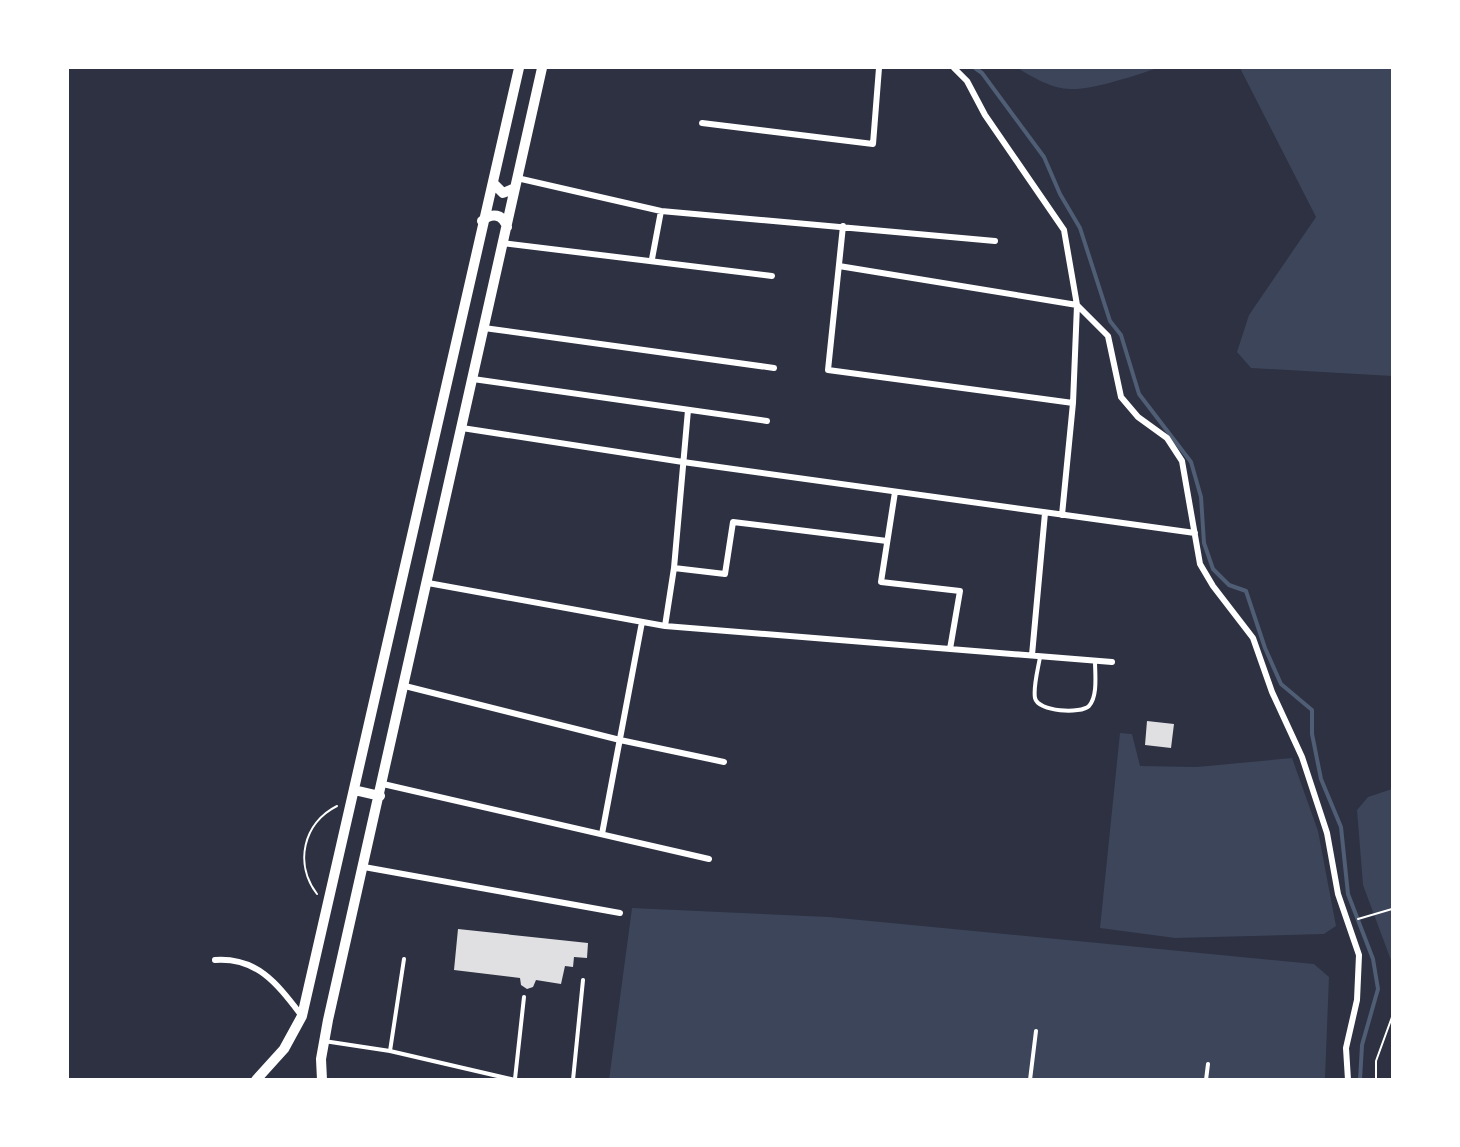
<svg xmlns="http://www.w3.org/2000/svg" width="1460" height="1147" viewBox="0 0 1460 1147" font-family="Inter,sans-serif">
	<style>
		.green { fill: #3c4559 }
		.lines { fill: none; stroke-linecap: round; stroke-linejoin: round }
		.stream { stroke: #4f5d75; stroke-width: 4 }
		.building { fill: #e0e0e3 }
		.path { stroke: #fff; stroke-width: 2 }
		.service { stroke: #fff; stroke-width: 4 }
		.minor { stroke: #fff; stroke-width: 6 }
		.secondary { stroke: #fff; stroke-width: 10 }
	</style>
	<rect width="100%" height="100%" fill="#2d3142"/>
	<!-- green -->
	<path class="green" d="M1018 68H1158C1136 75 1094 90 1070 89 1053 89 1031 77 1018 68Z
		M1240 68H1392V376L1251 368 1237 352 1249 315 1316 217Z
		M1120 733 1132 734 1140 766 1197 767 1292 758 1318 831 1336 926 1324 934 1175 938 1100 928Z
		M1392 789V963L1363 885 1357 810 1368 797Z
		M632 908 829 917 1314 964 1329 977 1325 1079 609 1080Z"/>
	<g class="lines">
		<!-- stream -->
		<path class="stream" d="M975 68 982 73 1044 157 1060 194 1080 228 1110 321 1121 335 1139 394 1191 462 1201 497 1204 543 1213 569 1229 585 1246 591 1265 648 1281 684 1312 710V734L1321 779 1341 827 1348 894 1373 959 1378 989 1362 1045 1360 1080"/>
	</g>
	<!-- building -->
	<path class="building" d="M1147 721 1174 724 1171 748 1145 745Z
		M458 929 588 943 587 958 574 957 573 967 565 966 561 984 536 980 533 987 527 989 521 985 520 978 454 970Z"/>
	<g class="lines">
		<!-- path -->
		<path class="path" d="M317 894C294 864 303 823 337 806
			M1358 919 1392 909
			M1376 1080V1061L1392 1017"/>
		<!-- service -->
		<path class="service" d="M1040 657C1038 669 1033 687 1035 698 1038 712 1081 714 1089 706 1098 696 1095 674 1095 661
			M324 1041 390 1051 515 1080
			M390 1051 404 959
			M515 1079 524 997
			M573 1080 583 980
			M1030 1080 1036 1031
			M1206 1080 1208 1064"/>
		<!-- minor -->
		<path class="minor" d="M954 68 967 81 985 115 1064 230 1077 305 1108 336 1121 397 1138 417 1167 438 1182 461 1200 564 1213 586 1253 638 1272 692 1302 757 1327 833 1338 894 1359 955 1357 1000 1346 1048 1348 1080
			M702 123 873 144 879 68
			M517 178 661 211 995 241
			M843 226 828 370 1073 403
			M502 243 772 276
			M652 259 661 211
			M839 266 1077 305 1073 403 1062 515
			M484 328 774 368
			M473 379 767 421
			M462 428 683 462 1195 533
			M895 492 881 582 960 591 950 649
			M674 568 725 574 733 522 887 541
			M428 583 665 626 1112 662
			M665 626 674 568 688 410
			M1032 655 1045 513
			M405 686 620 740 724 762
			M383 784 709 859
			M602 834 642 622
			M364 867 620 913
			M215 960C258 957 278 985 302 1016"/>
		<!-- secondary -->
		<path class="secondary" d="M493 183 503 193 515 188
			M482 221C492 212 503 214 507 227
			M354 790 380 796
			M256 1080 284 1049 302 1016 519 68
			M322 1080 321 1059 328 1020 542 68"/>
	</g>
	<!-- border -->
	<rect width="1460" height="1147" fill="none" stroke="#ffffff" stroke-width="138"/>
</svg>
